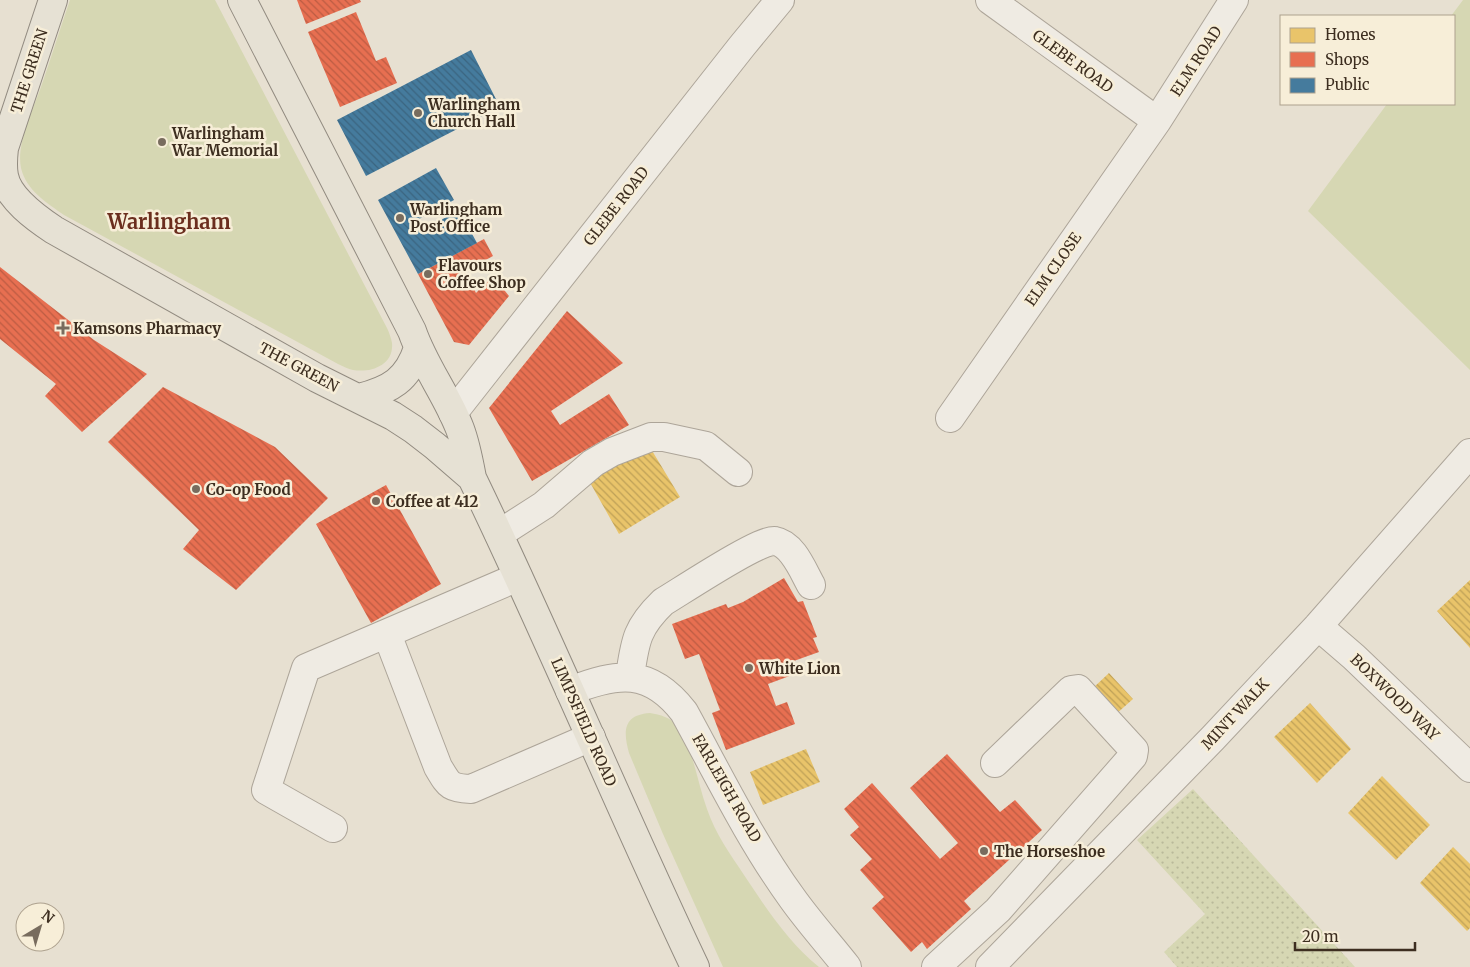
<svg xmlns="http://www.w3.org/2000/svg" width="1470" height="967" viewBox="0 0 1470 967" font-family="Merriweather,serif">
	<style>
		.green { fill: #d6d7b3 }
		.garden { fill: url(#garden-dots) }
		.homes { fill: url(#homes-back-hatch) }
		.shops { fill: url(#shops-back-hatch) }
		.public { fill: url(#public-back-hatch) }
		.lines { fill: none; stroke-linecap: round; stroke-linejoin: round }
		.minor-casing { stroke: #ada599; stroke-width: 30 }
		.major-casing { stroke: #928b80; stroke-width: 30 }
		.minor { stroke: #efebe3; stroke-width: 28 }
		.major { stroke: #e6e1d4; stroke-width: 28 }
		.poi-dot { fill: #786c5e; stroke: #f7eed8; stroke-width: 2 }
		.labels { text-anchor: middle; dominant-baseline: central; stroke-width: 5; stroke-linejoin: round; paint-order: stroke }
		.street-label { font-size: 15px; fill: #3d2e20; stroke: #f7eed8 }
		.poi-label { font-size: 15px; font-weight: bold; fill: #3d2e20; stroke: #f7eed8; text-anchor: start }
		.district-label { font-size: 20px; font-weight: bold; fill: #6b2e1e; stroke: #f7eed8 }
	</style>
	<defs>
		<pattern id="garden-dots" width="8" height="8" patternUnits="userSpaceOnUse" patternTransform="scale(1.25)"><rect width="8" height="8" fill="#d6d7b3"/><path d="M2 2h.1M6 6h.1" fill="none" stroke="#b9b99a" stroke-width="1.8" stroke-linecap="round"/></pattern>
		<pattern id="homes-back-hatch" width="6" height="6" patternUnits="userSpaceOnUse" patternTransform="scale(1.25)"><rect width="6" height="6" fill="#e9c46a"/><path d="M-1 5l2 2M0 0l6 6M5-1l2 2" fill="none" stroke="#bea057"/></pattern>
		<pattern id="shops-back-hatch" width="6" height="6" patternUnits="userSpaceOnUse" patternTransform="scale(1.25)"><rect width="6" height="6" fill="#e76f51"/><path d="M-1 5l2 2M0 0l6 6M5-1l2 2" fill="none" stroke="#bc5c43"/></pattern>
		<pattern id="public-back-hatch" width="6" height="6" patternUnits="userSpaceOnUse" patternTransform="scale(1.25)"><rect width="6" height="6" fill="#457b9d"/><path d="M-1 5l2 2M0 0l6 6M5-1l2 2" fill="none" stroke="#3b6580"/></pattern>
	</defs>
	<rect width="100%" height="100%" fill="#e7e0d1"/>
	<!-- green -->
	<path class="green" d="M70 0H215L387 328C389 332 391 338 392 343 394 365 371 373 353 370 348 369 343 366 338 364L64 215C47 203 26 190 21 168 16 145 33 109 41 87 51 58 60 29 70 0Z
		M1463 0H1470V370L1308 211 1387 104H1454V16H1451Z
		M650 713C660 715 671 717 677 726 694 750 697 782 707 809 715 833 730 854 744 875 766 908 788 942 819 967H723L663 834 629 753C623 731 623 715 650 713Z"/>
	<!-- garden -->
	<path class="garden" d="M1193 789 1355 967H1177L1164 952 1205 914 1137 840Z"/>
	<!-- homes -->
	<path class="homes" d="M648 444 680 497 619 534 588 479Z
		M1470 580V648L1437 611Z
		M1109 673 1133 699 1115 715 1092 689Z
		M1310 703 1351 749 1317 783 1274 737Z
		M806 749 820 782 763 805 750 772Z
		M1382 776 1430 825 1396 860 1348 813Z
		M1453 847 1470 864V928L1467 931 1420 883Z"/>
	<!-- shops -->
	<path class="shops" d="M297 0H360L361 2 306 24Z
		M356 12 376 61 386 57 397 83 340 107 308 32Z
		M484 239 493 256 465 271 476 293 493 276 509 296 469 345 454 342 418 274Z
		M0 267 94 340 147 374 82 432 45 396 56 384 0 339Z
		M567 311 623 363 551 411 560 425 609 394 629 425 532 481 489 408Z
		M163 387 275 447 328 498 236 590 183 549 199 530 108 442Z
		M386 485 441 584 371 623 316 524Z
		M784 578 798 602 803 601 817 637 813 638 819 652 791 662 795 674 768 684 776 706 787 702 795 724 726 750 712 713 720 710 699 654 685 659 672 624 726 604 728 608 743 602Z
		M947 754 1000 812 1015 800 1042 830 964 901 971 909 927 949 922 942 911 952 872 908 884 897 860 870 872 859 850 835 859 827 844 809 872 783 940 859 958 843 910 788Z"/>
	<!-- public -->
	<path class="public" d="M471 50 500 107 366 176 337 120Z
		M436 168 454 200 419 219 425 229 459 210 477 243 418 274 378 200Z"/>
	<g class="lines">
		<defs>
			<path id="minor" d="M990 0 1157 121
				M453 413 742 46 780 0
				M950 418 1157 121 1234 0
				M499 534 544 505 593 463 612 452 651 437H664L706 446 738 472
				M1318 626 1354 657 1470 768
				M387 634 438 767C449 785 449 788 471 789L591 737
				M630 676C635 642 636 628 663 602 680 592 761 538 775 541 793 544 803 571 811 585
				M570 691C618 672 650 668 684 712 718 774 750 840 792 898 809 922 829 944 847 967
				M333 828 266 790 306 668 518 577
				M936 967 998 910 1133 756 1134 750 1078 689 1071 690 995 763
				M990 967 1213 738 1318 626 1470 453"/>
			<path id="major" d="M53 0 4 148C3 157 2 166 4 176 8 198 36 218 54 230L317 378 393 416 413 429 435 446 472 478
				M242 0 412 331C424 366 447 395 460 429 466 445 469 462 472 478 550 639 618 805 695 967
				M359 398C390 390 408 380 418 348"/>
		</defs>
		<!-- minor casing -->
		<use href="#minor" class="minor-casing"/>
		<!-- major casing -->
		<use href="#major" class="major-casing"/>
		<!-- minor -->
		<use href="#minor" class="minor"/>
		<!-- major -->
		<use href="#major" class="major"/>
	</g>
	<!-- markers -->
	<g class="poi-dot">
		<circle cx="418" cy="113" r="5"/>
		<circle cx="162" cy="142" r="5"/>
		<circle cx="400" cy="218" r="5"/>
		<circle cx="428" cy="274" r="5"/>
		<path d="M60.5 320.5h5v5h5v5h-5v5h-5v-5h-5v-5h5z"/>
		<circle cx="196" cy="489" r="5"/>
		<circle cx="376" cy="501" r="5"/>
		<circle cx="749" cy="668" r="5"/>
		<circle cx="984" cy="851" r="5"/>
	</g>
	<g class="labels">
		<!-- street labels -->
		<g class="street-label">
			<text transform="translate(1073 61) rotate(36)">GLEBE ROAD</text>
			<text transform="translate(1196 61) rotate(-57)">ELM ROAD</text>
			<text transform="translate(29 71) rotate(-72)">THE GREEN</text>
			<text transform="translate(616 206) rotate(-52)">GLEBE ROAD</text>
			<text transform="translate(1053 269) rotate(-55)">ELM CLOSE</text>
			<text transform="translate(299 367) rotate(28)">THE GREEN</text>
			<text transform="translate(1395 697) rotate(44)">BOXWOOD WAY</text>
			<text transform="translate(1235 714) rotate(-47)">MINT WALK</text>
			<text transform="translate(584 722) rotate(66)">LIMPSFIELD ROAD</text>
			<text transform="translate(727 788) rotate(60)">FARLEIGH ROAD</text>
		</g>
		<!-- poi labels -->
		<g class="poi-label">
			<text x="428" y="104">Warlingham<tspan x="428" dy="17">Church Hall</tspan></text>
			<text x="172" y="133">Warlingham<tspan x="172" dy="17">War Memorial</tspan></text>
			<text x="410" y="209">Warlingham<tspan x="410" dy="17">Post Office</tspan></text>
			<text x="438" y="265">Flavours<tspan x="438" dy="17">Coffee Shop</tspan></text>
			<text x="73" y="328">Kamsons Pharmacy</text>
			<text x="206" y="489">Co-op Food</text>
			<text x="386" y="501">Coffee at 412</text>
			<text x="759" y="668">White Lion</text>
			<text x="994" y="851">The Horseshoe</text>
		</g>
		<!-- district labels -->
		<g class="district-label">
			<text x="169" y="221">Warlingham</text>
		</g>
	</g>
	<!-- legend -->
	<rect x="1280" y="15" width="175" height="90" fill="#f7eed8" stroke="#ada18e"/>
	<rect x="1290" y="28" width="25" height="15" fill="#e9c46a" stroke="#ada18e"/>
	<text x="1325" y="40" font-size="15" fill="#3d2e20">Homes</text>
	<rect x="1290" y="52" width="25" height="15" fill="#e76f51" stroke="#ada18e"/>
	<text x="1325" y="65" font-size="15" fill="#3d2e20">Shops</text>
	<rect x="1290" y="78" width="25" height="15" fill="#457b9d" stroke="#ada18e"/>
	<text x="1325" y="90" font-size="15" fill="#3d2e20">Public</text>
	<!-- north arrow -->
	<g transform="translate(40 927) rotate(38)"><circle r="24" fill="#f7eed8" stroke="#ada18e"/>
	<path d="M0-4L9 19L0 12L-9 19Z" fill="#786c5e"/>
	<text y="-8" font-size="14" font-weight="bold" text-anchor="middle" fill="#3d2e20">N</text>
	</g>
	<!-- scale -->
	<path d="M1295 942v8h120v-8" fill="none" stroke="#3d2e20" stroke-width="2.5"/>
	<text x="1302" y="942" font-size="15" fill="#3d2e20" stroke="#f7eed8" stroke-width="4" paint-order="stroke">20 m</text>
</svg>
